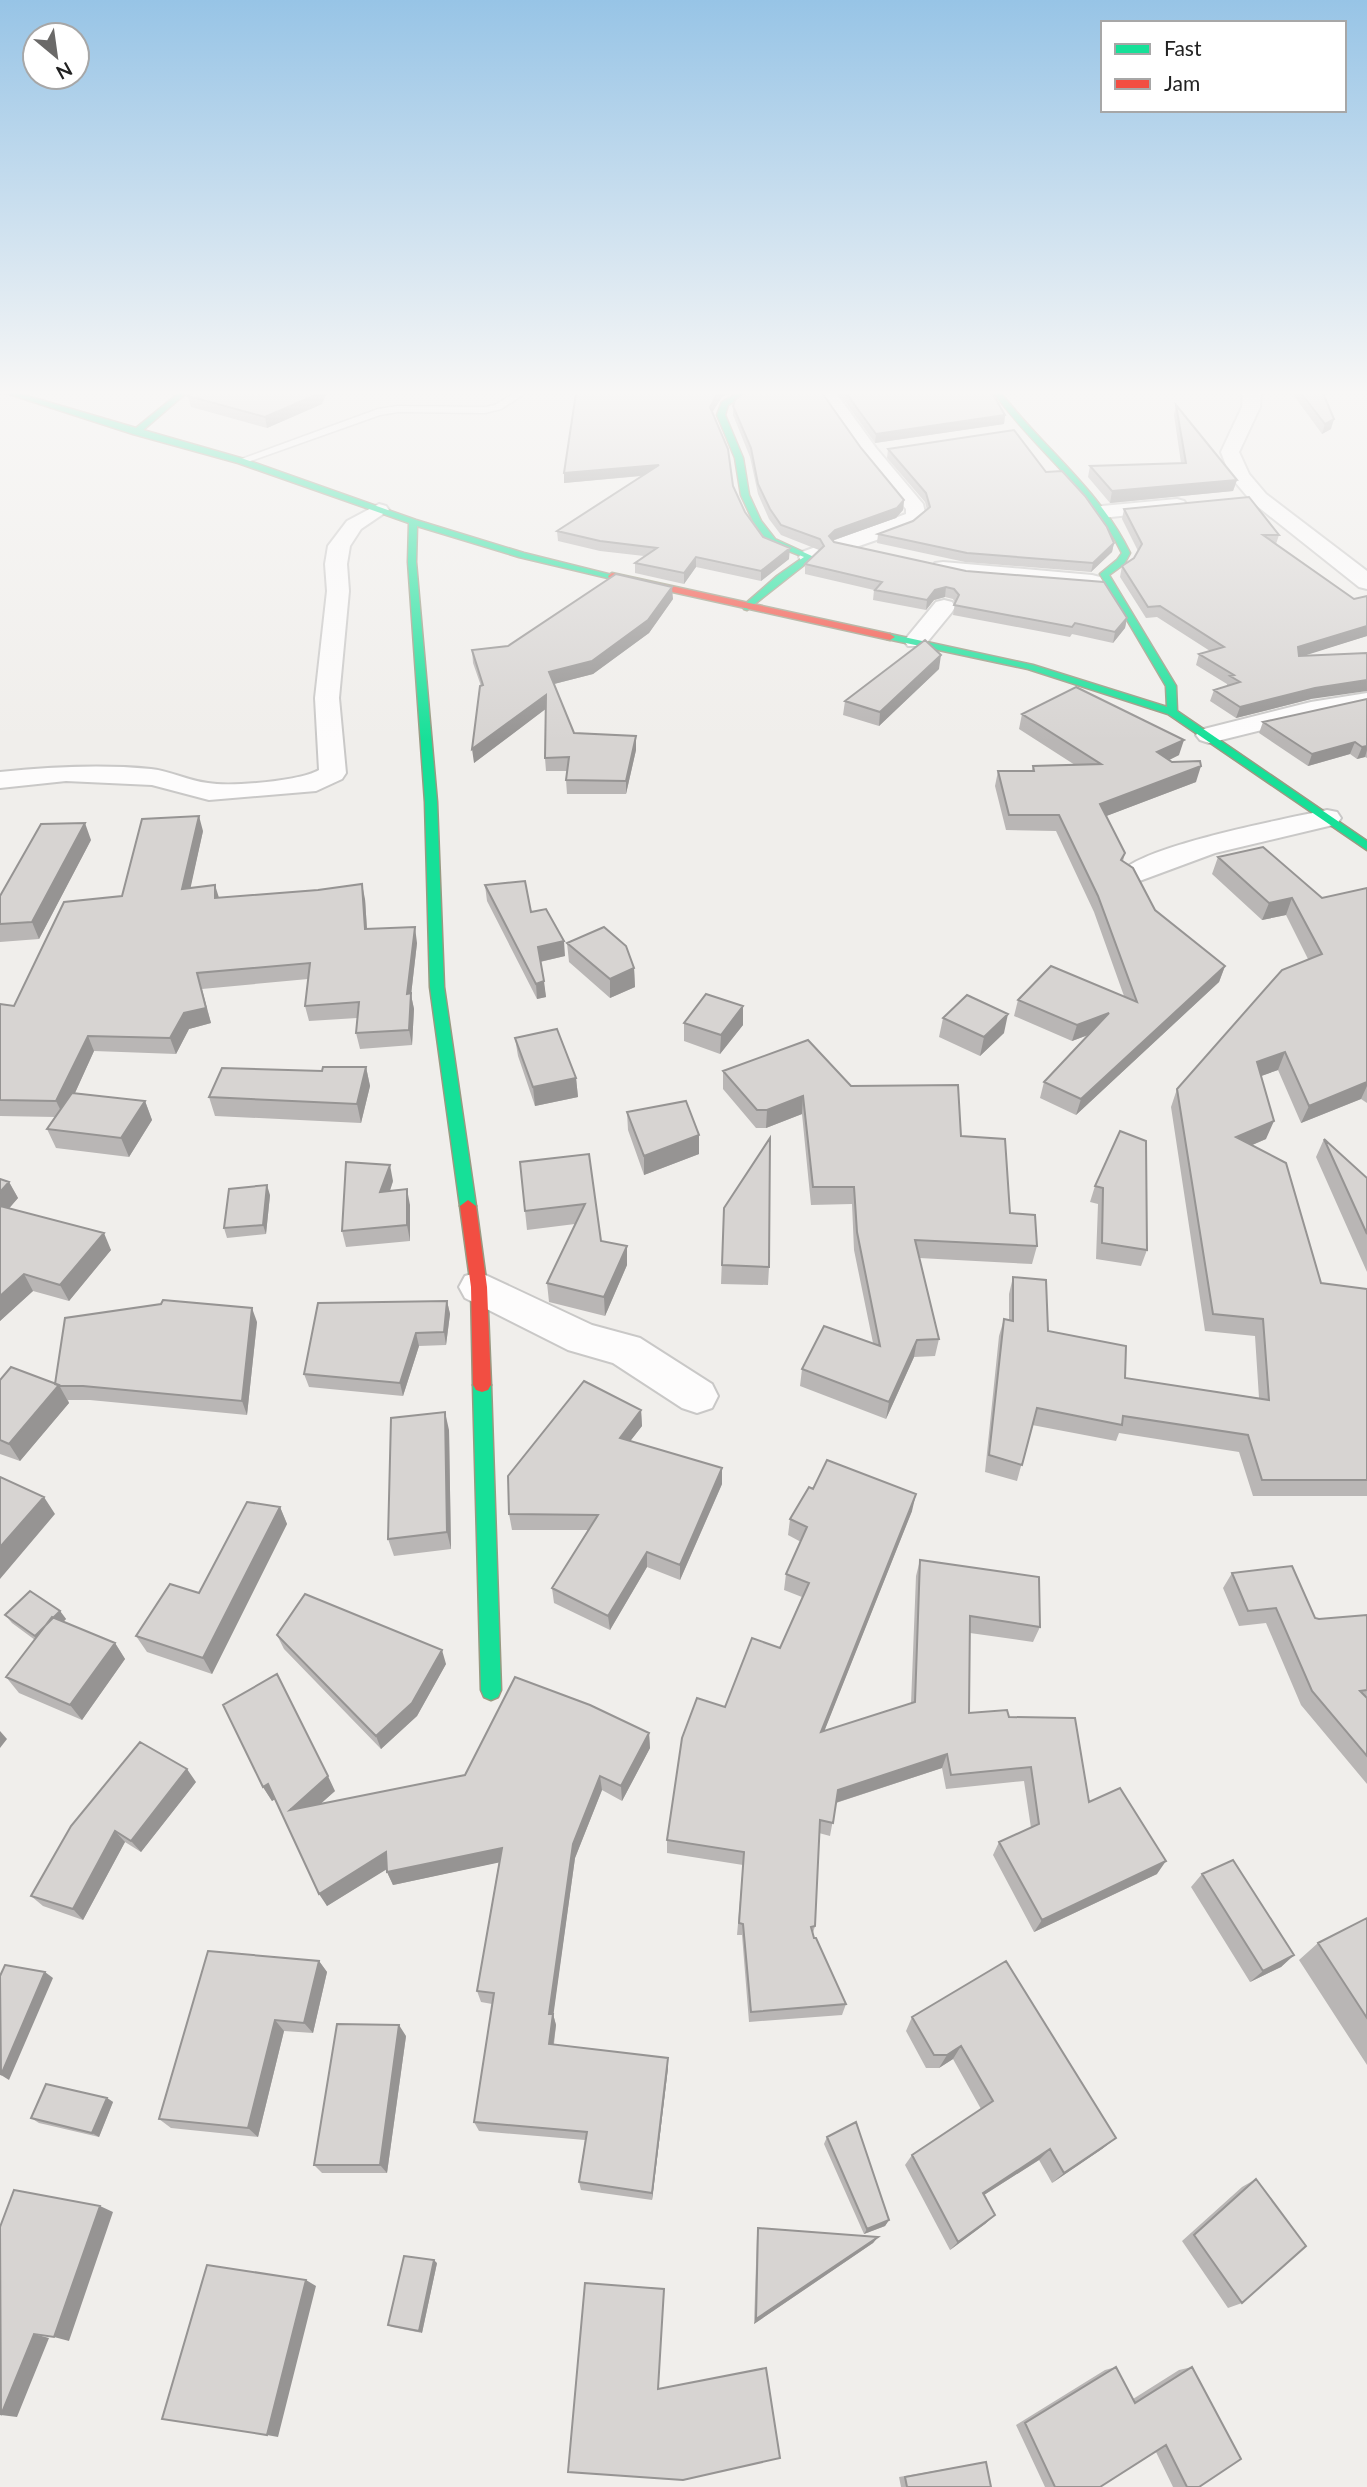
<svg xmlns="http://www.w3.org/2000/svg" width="1367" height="2487" viewBox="0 0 1367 2487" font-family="Lato,sans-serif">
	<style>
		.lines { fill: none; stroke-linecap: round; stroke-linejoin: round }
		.lane-casing { stroke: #c9c8c7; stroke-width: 3 }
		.street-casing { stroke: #c9c8c7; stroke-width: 4 }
		.fast-casing { stroke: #999a82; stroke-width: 3 }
		.jam-casing { stroke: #999a82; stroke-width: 3 }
		.lane { fill: #fdfcfc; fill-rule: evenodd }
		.street { fill: #fdfcfc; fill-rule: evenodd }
		.fast { fill: #16e098; fill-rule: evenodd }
		.jam { fill: #f24e42; fill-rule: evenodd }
		.wall { fill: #b9b6b5 }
		.shaded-wall { fill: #969493 }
		.building { fill: #d7d4d2; stroke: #969493; stroke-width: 2 }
	</style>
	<rect width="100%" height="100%" fill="#f0eeeb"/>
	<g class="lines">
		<defs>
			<path id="lane" d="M514 393H526L501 409 485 413 398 412 380 415 245 463 236 461 378 409 398 406 485 407 495 405Z"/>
			<path id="street" d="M818 393H836L876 448 923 504 926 517 911 528 810 563 802 562 799 557 802 552 906 514V509L862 456Z
				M1243 393H1261L1260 407 1239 452 1249 474 1266 494 1367 571V589L1359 587 1252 502 1230 476 1221 452 1242 407Z
				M1177 499 1184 501 1187 505 1184 509 1102 518 1095 516 1092 512 1095 508 1102 506Z
				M379 504 386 506 389 510 361 529 350 546 347 564 349 591 339 698 346 773 342 779 316 791 209 800 152 785 66 781 0 788V772C50 767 100 764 151 769 170 771 189 781 208 783 231 787 301 781 319 770L315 698 327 591 325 564 328 546 347 521Z
				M943 562 1092 575 1100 577 1103 582 1100 587 1092 589 965 579 935 573 932 568 935 563Z
				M944 600 952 602 955 607 952 612 924 646H908L904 641 908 636 936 602Z
				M1367 693V707L1311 718 1209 743 1200 740 1196 735 1200 730 1311 702Z
				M1327 810 1337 812 1341 818 1337 824 1215 853 1134 883 1124 880 1119 874C1139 846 1289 818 1327 810Z
				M479 1272 592 1325 640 1338 712 1384 718 1396 712 1408 697 1413 682 1408 613 1363 568 1350 465 1298 459 1287 465 1276Z"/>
			<path id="fast" d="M6 393H17L136 428 179 393H186L143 430 244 459 416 520 524 553 616 576 612 579 519 557 417 526 416 562 437 802 444 987 476 1206 473 1210 468 1212 460 1206 430 987 425 802 408 562 409 523 238 463 133 434Z
				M739 393H748L728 405 725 415 743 458 749 495 761 521 775 539 814 557 747 610 744 609V605L777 576 804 557 769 543 753 521 741 495 735 458 717 415 722 402Z
				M994 393H1001C1043 448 1099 489 1130 553L1124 564 1109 575 1176 686 1177 711 1367 841V850L1168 714 1028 669 887 639V635L890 634 1033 665 1167 707 1166 686 1100 574 1117 560 1122 553C1091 489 1034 449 994 393Z
				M482 1378 488 1380 491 1385 501 1690 498 1697 491 1700 484 1697 481 1690 473 1385 476 1380Z"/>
			<path id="jam" d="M612 573 890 634 895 637 890 640 609 578 608 576Z
				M468 1200 476 1206 487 1287 491 1385 488 1390 482 1392 476 1390 473 1385 471 1287 460 1206Z"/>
		</defs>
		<!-- lane casing -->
		<use href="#lane" class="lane-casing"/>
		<!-- street casing -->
		<use href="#street" class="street-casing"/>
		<!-- fast casing -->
		<use href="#fast" class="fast-casing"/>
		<!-- jam casing -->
		<use href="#jam" class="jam-casing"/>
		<!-- lane -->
		<use href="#lane" class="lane"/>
		<!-- street -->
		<use href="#street" class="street"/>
		<!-- fast -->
		<use href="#fast" class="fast"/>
		<!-- jam -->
		<use href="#jam" class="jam"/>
	</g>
	<!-- wall -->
	<path class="wall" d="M839 393H992L1005 415 1004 424 875 443Z
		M1292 393H1323L1331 429 1322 434Z
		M188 396 322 404 267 428 191 407Z
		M722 397 712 412 733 486 745 512 763 537 789 559 761 581 696 567 684 584 635 573V563L644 556 600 551 558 541 557 531 642 476 564 483V473Z
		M1176 405 1237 480 1233 491 1110 503 1088 477 1090 466 1181 463 1174 415Z
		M733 406 861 448 904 500 903 510 896 518 834 540 833 541 834 542 1127 618 1125 628 1113 643 1072 634 1070 637 953 615 955 603 953 599 945 597 934 600 926 610 873 600 874 590 805 574V564L819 550 781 535 769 519 758 494 750 457 733 415Z
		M888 449 1046 472 1114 543 1112 552 1091 572 965 562 877 543 878 534 913 521 927 510 925 502 887 458Z
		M1124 509 1279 535 1276 544 1354 599 1367 596V636L1301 656 1311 699 1236 718 1210 701 1214 690 1227 686V684L1196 665 1199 654 1210 651 1157 617 1146 618 1120 577 1122 566 1134 558 1138 551 1122 519Z
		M673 599 649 633 593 674 554 684 574 733 636 736V750L626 794H567L566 780 568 771H546L545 758V709L474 763 481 686 473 663 472 650 508 646Z
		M939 669 879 726 843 715 845 701Z
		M1367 699V758L1365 757 1357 759 1350 754 1308 766 1259 733 1263 722Z
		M1022 714 1179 755 1169 760 1196 782 1106 816 1125 853 1123 861 1155 910 1225 966 1219 982 1076 1115 1040 1098 1044 1082 1088 1035 1072 1041 1014 1016 1018 1000 1124 996 1094 912 1056 831 1006 830 995 786 998 771H1032L1033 766 1075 765 1019 729Z
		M203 831 190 888 219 898 365 899 367 929 417 943 411 995 414 1009 412 1045 360 1049 356 1033 357 1018 309 1021 305 1006 308 979 202 989 211 1023 189 1029 176 1054 94 1051 75 1093 145 1101 152 1120 129 1157 56 1148 47 1129 56 1117 0 1116V1004L14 1006 122 896Z
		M91 840 39 939 0 942V896Z
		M1218 857 1322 898 1367 888V1103L1361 1099 1301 1123 1278 1070 1261 1076 1266 1139 1252 1145 1321 1283 1367 1289V1496H1253L1239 1452 1119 1433 1116 1441 1032 1425 1017 1481 985 1472 999 1336 1004 1319 1009 1320V1294L1013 1277 1048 1331 1125 1378 1259 1398 1255 1336 1205 1331 1171 1107 1177 1089 1308 959 1286 915 1262 920 1212 874Z
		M485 885 531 912 565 956 540 962 546 997 537 999 487 901Z
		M567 943 634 968 635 987 610 998 569 962Z
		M943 1018 1004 1033 980 1056 939 1037Z
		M684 1023 743 1025 720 1054 684 1041Z
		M515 1038 576 1078 578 1097 535 1106 518 1056Z
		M366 1067 370 1086 361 1123 215 1116 209 1097 322 1071Z
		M723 1071 851 1086 961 1136 1010 1213 1037 1246 1032 1264 919 1258 939 1339 935 1356 914 1357 886 1419 800 1386 802 1369 873 1343 854 1250 852 1204 811 1205 802 1114 766 1128H756L723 1089Z
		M627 1112 699 1154 644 1175 628 1130Z
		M1120 1131 1147 1250 1141 1266 1096 1259 1098 1204 1090 1202 1095 1186Z
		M1324 1139 1367 1178V1272L1316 1157Z
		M589 1154 601 1241 627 1246V1265L605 1316 549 1302 547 1283 575 1224 527 1230 525 1211Z
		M0 1179 9 1182 18 1198 9 1208 111 1250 69 1301 33 1291 0 1321Z
		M393 1181 390 1191 410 1205V1241L346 1247 342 1231Z
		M270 1195 266 1234 227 1238 224 1228Z
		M724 1208 769 1267 768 1285 721 1284Z
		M447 1301 450 1314 446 1345 419 1346 403 1396 309 1387 304 1374Z
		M257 1322 247 1415 90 1400H68L69 1403 20 1461 0 1454V1380L55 1384Z
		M641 1410 642 1426 630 1441 722 1468V1484L680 1580 647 1567 610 1630 554 1603 552 1588 588 1530H512L509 1514Z
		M449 1430 451 1549 394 1556 388 1539Z
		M813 1489 912 1511 824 1731 911 1704 916 1576 920 1560 1040 1627 1033 1642 970 1633 969 1713 1009 1717 1157 1874 1034 1932 993 1855 999 1842 1031 1828 1024 1781 946 1789 942 1768 836 1803 830 1836 819 1833 815 1926 813 1933 814 1938 846 2004 842 2015 749 2022 742 1935H737L743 1865 667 1853V1840L725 1707 780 1648 802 1597 784 1590 786 1574 801 1542 788 1535 790 1519Z
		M280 1507 287 1524 212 1674 147 1652 136 1636 199 1593Z
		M1232 1573 1315 1618 1319 1619 1367 1615V1784L1301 1705 1266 1623 1239 1626 1223 1588Z
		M60 1611 66 1619 63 1622 115 1643 125 1659 82 1720 19 1693 6 1677 35 1640 12 1623 5 1615Z
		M277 1635 446 1664 417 1716 381 1749 284 1649Z
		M649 1733 650 1748 622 1801 602 1790 575 1858 553 2014 556 2025 554 2044 668 2068 652 2200 581 2190 579 2182 585 2140 479 2131 474 2122 492 2004 481 2002 477 1991 499 1862 393 1885 387 1872 386 1869 327 1906 275 1799 272 1801 263 1787 335 1791 320 1804 465 1775Z
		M196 1782 141 1852 125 1842 83 1920 43 1906 31 1896 71 1826Z
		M1202 1874 1294 1955 1281 1967 1250 1982 1191 1887Z
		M1367 1918V2065L1299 1960 1318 1943Z
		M319 1961 327 1972 313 2033 284 2031 258 2137 171 2128 159 2119Z
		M912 2017 1116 2138 1102 2149 1052 2183 1039 2160 984 2195 995 2215 985 2224 950 2250 905 2165 912 2155 981 2109 953 2059 939 2068H926L906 2031Z
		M406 2036 387 2173H322L314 2165Z
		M107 2098 113 2102 99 2137 39 2123 31 2118Z
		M827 2137 889 2220 885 2226 864 2234 824 2144Z
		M1256 2179 1242 2303 1228 2308 1182 2241 1242 2187Z
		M758 2228 878 2237 873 2243 754 2324 757 2235Z
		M437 2263 422 2333 392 2327 388 2325Z
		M1116 2367 1133 2399 1179 2370 1192 2367 1199 2487H1173L1156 2452 1100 2487H1045L1016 2425 1105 2370Z
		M986 2462 991 2487H901L899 2477Z"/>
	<!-- shaded-wall -->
	<path class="shaded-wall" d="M320 393H327L322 404 267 428 265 417Z
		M718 393H730L722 397 710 416V407Z
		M1005 415 1004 424 875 443 876 434Z
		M1334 419 1331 429 1322 434 1325 424Z
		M659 465 660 474 564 483V473Z
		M1237 480 1233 491 1110 503 1112 491Z
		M904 500 903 510 896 518 834 540 828 546 829 536 835 530Z
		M1114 543 1112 552 1091 572 1093 563Z
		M790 548 789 559 761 581V571Z
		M696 557V567L684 584V573Z
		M672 587 673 599 649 633 593 674 550 685 549 672Z
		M946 587 945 597 934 600 926 610 927 600 935 590Z
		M1127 618 1125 628 1113 643 1115 632Z
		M1367 626V636L1294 659 1298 647Z
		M941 655 939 669 879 726 880 712Z
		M1367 680V691L1311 699 1236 718 1240 707 1315 688Z
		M546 695 547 708 474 763 472 749Z
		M636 736V750L626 794V781Z
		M1184 740 1179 755 1153 768 1157 752Z
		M1355 742 1350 754 1308 766 1312 754Z
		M1367 746V750L1365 757 1357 759 1362 747Z
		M1201 766 1196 782 1096 820 1100 804Z
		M199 816 203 831 187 904 182 889Z
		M85 823 91 840 39 939 32 922Z
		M362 884 365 899 368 945 365 929Z
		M215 885 220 901 215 898Z
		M1292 898 1286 915 1262 920 1269 903Z
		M415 927 417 943 411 995 414 1009 412 1045 409 1030 407 994Z
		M564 941 565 956 539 962 538 947Z
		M1225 966 1219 982 1076 1115 1081 1099Z
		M634 968 635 987 610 998V979Z
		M197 973 211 1023 189 1029 176 1054 170 1038Z
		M544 981 546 997 537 999 536 984Z
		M743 1006V1025L720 1054 721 1035Z
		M1109 1013 1104 1029 1072 1041 1077 1025Z
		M1008 1014 1004 1033 980 1056 984 1037Z
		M88 1036 94 1051 64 1117 56 1101Z
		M1285 1052 1278 1070 1250 1080 1257 1062Z
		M366 1067 370 1086 361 1123 357 1104Z
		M576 1078 578 1097 535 1106 533 1087Z
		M1367 1082V1086L1361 1099 1301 1123 1309 1106Z
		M803 1096 802 1114 766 1128 767 1110Z
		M145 1101 152 1120 129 1157 121 1138Z
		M1274 1121 1266 1139 1229 1155 1236 1137Z
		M699 1135V1154L644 1175V1156Z
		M390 1165 393 1181 384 1208 380 1192Z
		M9 1182 18 1198 0 1219V1192Z
		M267 1185 270 1195 266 1234 263 1225Z
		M407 1189 410 1205V1241L407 1225Z
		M104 1233 111 1250 69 1301 60 1285Z
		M627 1246V1265L605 1316 604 1297Z
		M24 1274 33 1291 0 1321V1296Z
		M447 1301 450 1314 446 1345 444 1332Z
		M252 1308 257 1322 247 1415 242 1401Z
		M416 1333 419 1346 403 1396 400 1383Z
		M917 1340 914 1357 886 1419 889 1402Z
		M59 1385 69 1403 20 1461 9 1444Z
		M641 1410 642 1426 621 1453 620 1438Z
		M445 1412 449 1430 451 1549 447 1532Z
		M722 1468V1484L680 1580V1565Z
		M916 1494 912 1511 818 1747 821 1732Z
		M44 1497 55 1514 0 1579V1547Z
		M280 1507 287 1524 212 1674 203 1658Z
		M647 1552V1567L610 1630 608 1616Z
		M60 1611 66 1619 41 1644 35 1636Z
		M115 1643 125 1659 82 1720 70 1705Z
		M442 1650 446 1664 417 1716 381 1749 376 1736Z
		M0 1731 7 1739 0 1748Z
		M649 1733 650 1748 622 1801 621 1786Z
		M947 1754 942 1768 835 1803 838 1790Z
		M187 1769 196 1782 141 1852 131 1841Z
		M328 1776 335 1791 298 1824 290 1810Z
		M600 1776 602 1790 575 1858 552 2025 549 2014 573 1844Z
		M268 1784 277 1798 272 1801 263 1787Z
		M115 1831 125 1842 83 1920 73 1909Z
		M502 1848 506 1861 393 1885 387 1872Z
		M386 1852 392 1866 327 1906 319 1894Z
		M1166 1861 1157 1874 1034 1932 1042 1920Z
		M1294 1955 1281 1967 1250 1982 1263 1971Z
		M319 1961 327 1972 313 2033 304 2023Z
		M45 1972 53 1978 9 2080 1 2075Z
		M553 2014 556 2025 552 2054 549 2044Z
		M275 2020 284 2031 258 2137 248 2128Z
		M399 2025 406 2036 387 2173 380 2165Z
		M961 2046 953 2059 939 2068 947 2055Z
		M668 2058V2068L652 2200V2193Z
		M107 2098 113 2102 99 2137 92 2133Z
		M1116 2138 1102 2149 1052 2183 1064 2173Z
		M1050 2149 1039 2160 973 2202 983 2193Z
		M100 2206 113 2212 69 2341 54 2337Z
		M995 2215 985 2224 950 2250 958 2242Z
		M889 2220 885 2226 864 2234 867 2229Z
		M878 2237 873 2243 754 2324 756 2319Z
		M434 2260 437 2263 422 2333 419 2331Z
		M306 2280 316 2286 278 2437 267 2435Z
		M34 2334 49 2338 17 2417 1 2415Z"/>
	<!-- building -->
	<path class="building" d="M191 393H320L265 417 188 396Z
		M576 393H718L710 407 728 449 733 486 745 512 763 537 790 548 761 571 696 557 684 573 635 563 657 548 600 541 557 531 659 465 564 473Z
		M745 393H822L861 448 904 500 897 508 835 530 829 536 834 542 966 571 1104 582 1127 618 1115 632 1075 623 1072 627 954 605 959 595 954 589 946 587 935 590 927 600 875 590 882 582 805 564 824 546 820 539 781 525 770 509 758 484 751 448 733 406 735 400Z
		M846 393H992L1005 415 876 434Z
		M1301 393H1323L1334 419 1325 424Z
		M1176 405 1237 480 1112 491 1090 466 1186 463Z
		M1014 430 1046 472 1062 471 1085 496 1107 527 1114 543 1093 563 967 553 878 534 913 521 930 507 926 493 888 449Z
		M1249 497 1279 535H1263L1354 599 1367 596V626L1298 647 1299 656 1367 653V680L1315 688 1240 707 1214 690 1240 682 1230 676 1234 675 1199 654 1224 647 1160 606 1148 607 1122 566 1134 558 1142 544 1124 509Z
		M616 574 672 587 648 620 592 661 549 672 574 733 636 736 626 781 566 780 569 757 545 758 546 695 472 749 480 686 483 685 472 650 508 646Z
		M925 640 941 655 880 712 845 701Z
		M1076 687 1184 740 1157 752 1172 762 1200 761 1201 766 1100 804 1125 853 1121 860 1133 868 1155 910 1225 966 1081 1099 1044 1082 1109 1013 1077 1025 1018 1000 1051 966 1137 1002 1098 896 1059 815H1009L998 771H1034L1033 766 1101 764 1022 714Z
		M1367 699V746L1362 747 1355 742 1312 754 1263 722Z
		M199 816 182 889 215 885V898L318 890 362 884 365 929 415 927 407 994 411 993 409 1030 356 1033 359 1002 305 1006 310 963 197 973 206 1008 184 1013 170 1038 88 1036 56 1101 0 1100V1004L14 1006 64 902 122 896 142 819Z
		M85 823 32 922 0 924V896L41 824Z
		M1263 847 1322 898 1367 888V1082L1309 1106 1285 1052 1257 1062 1274 1121 1236 1137 1286 1163 1321 1283 1367 1289V1480H1262L1248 1435 1123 1416 1122 1425 1037 1408 1022 1465 989 1455 1004 1319 1013 1321V1277L1046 1280 1048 1331 1126 1346 1125 1378 1269 1400 1263 1319 1213 1314 1177 1089 1282 970 1322 954 1292 898 1269 903 1218 857Z
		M525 881 531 912 546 909 564 941 538 947 544 981 536 984 485 885Z
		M604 927 626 946 634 968 610 979 567 943Z
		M706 994 743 1006 721 1035 684 1023Z
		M967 995 1008 1014 984 1037 943 1018Z
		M557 1029 576 1078 533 1087 515 1038Z
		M808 1040 851 1086 958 1085 961 1136 1005 1139 1010 1213 1035 1215 1037 1246 915 1240 939 1339 917 1340 889 1402 802 1369 824 1326 880 1346 857 1232 854 1187H813L803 1096 767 1110H757L723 1071Z
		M323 1067H366L357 1104 209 1097 222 1068 322 1071Z
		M72 1093 145 1101 121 1138 47 1129Z
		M686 1101 699 1135 644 1156 627 1112Z
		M1120 1131 1146 1141 1147 1250 1102 1243 1103 1188 1095 1186Z
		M770 1138 769 1267 722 1265 724 1208Z
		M1324 1139 1367 1178V1234Z
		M589 1154 601 1241 627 1246 604 1297 547 1283 585 1204 525 1211 520 1162Z
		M346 1162 390 1165 380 1192 407 1189V1225L342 1231Z
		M0 1179 9 1182 0 1192Z
		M267 1185 263 1225 224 1228 229 1189Z
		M0 1206 104 1233 60 1285 24 1274 0 1296Z
		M163 1300 252 1308 242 1401 83 1386H60L55 1384 65 1318 161 1304Z
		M447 1301 444 1332 416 1333 400 1383 304 1374 318 1303Z
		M11 1367 59 1385 9 1444 0 1440V1380Z
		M584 1381 641 1410 620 1438 722 1468 680 1565 647 1552 608 1616 552 1588 598 1515 509 1514 508 1476Z
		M445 1412 447 1532 388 1539 391 1418Z
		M827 1460 916 1494 821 1732 915 1702 920 1560 1039 1577 1040 1627 970 1616 969 1713 1007 1710 1009 1717 1075 1718 1089 1802 1120 1788 1166 1861 1042 1920 999 1842 1039 1824 1031 1767 951 1775 947 1754 838 1790 833 1823 820 1820 815 1926 811 1927 814 1938H816L846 2004 751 2012 743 1924 739 1923 744 1852 667 1840 682 1738 697 1698 725 1707 752 1638 780 1648 809 1583 786 1574 807 1527 790 1519 809 1487 813 1489Z
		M0 1477 44 1497 0 1547Z
		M247 1502 280 1507 203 1658 136 1636 170 1584 199 1593Z
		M1292 1566 1315 1618 1319 1619 1367 1615V1690L1360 1691 1367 1698V1756L1312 1691 1276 1608 1248 1611 1232 1573Z
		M30 1591 60 1611 35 1636 5 1615Z
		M305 1594 442 1650 412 1703 376 1736 277 1635Z
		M52 1617 115 1643 70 1705 6 1677Z
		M277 1674 328 1776 290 1810 465 1775 515 1677 590 1705 649 1733 621 1786 600 1776 573 1844 549 2014H553L549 2044 668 2058 652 2193 579 2182 587 2132 474 2122 494 1993 477 1991 502 1848 387 1872 386 1852 319 1894 268 1784 263 1787 223 1705Z
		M140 1742 187 1769 131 1841 115 1831 73 1909 31 1896 71 1826Z
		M1233 1860 1294 1955 1263 1971 1202 1874Z
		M1367 1918V2018L1318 1943Z
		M208 1951 319 1961 304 2023 275 2020 248 2128 159 2119Z
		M1006 1961 1116 2138 1064 2173 1050 2149 983 2193 995 2215 958 2242 912 2155 993 2101 961 2046 947 2055H934L912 2017Z
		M5 1965 45 1972 1 2075 0 1976Z
		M337 2024 399 2025 380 2165H314Z
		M46 2084 107 2098 92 2133 31 2118Z
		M856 2122 889 2220 867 2229 827 2137Z
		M1256 2179 1306 2246 1242 2303 1194 2235Z
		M14 2190 100 2206 54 2337 34 2334 1 2415 0 2227Z
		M758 2228 878 2237 756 2319Z
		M404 2256 434 2260 419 2331 388 2325Z
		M207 2265 306 2280 267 2435 162 2419Z
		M585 2283 664 2289 658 2389 766 2368 780 2458 683 2480 568 2472Z
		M1116 2367 1135 2403 1192 2367 1241 2459 1199 2487H1187L1166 2445 1100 2487H1055L1025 2423Z
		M986 2462 991 2487H907L905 2477Z"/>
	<!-- sky -->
	<linearGradient id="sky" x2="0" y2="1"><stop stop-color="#97c4e6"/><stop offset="0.53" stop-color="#f8f7f6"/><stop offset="1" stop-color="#f8f7f6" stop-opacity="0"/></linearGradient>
	<rect width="1367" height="741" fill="url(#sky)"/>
	<!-- legend -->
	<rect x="1101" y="21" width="245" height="91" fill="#ffffff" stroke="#a7a7a7" stroke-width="2"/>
	<rect x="1115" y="44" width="35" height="10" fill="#16e098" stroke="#a7a7a7" stroke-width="2"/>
	<text x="1164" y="56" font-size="21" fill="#222222">Fast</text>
	<rect x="1115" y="79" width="35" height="10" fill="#f24e42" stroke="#a7a7a7" stroke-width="2"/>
	<text x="1164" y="91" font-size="21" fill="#222222">Jam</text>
	<!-- north arrow -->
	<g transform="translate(56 56) rotate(151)"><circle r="33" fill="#ffffff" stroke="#a7a7a7" stroke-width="2"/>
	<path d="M0-5L12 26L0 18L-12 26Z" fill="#6a6968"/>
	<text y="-10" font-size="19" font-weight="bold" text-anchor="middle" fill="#222222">N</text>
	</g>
</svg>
